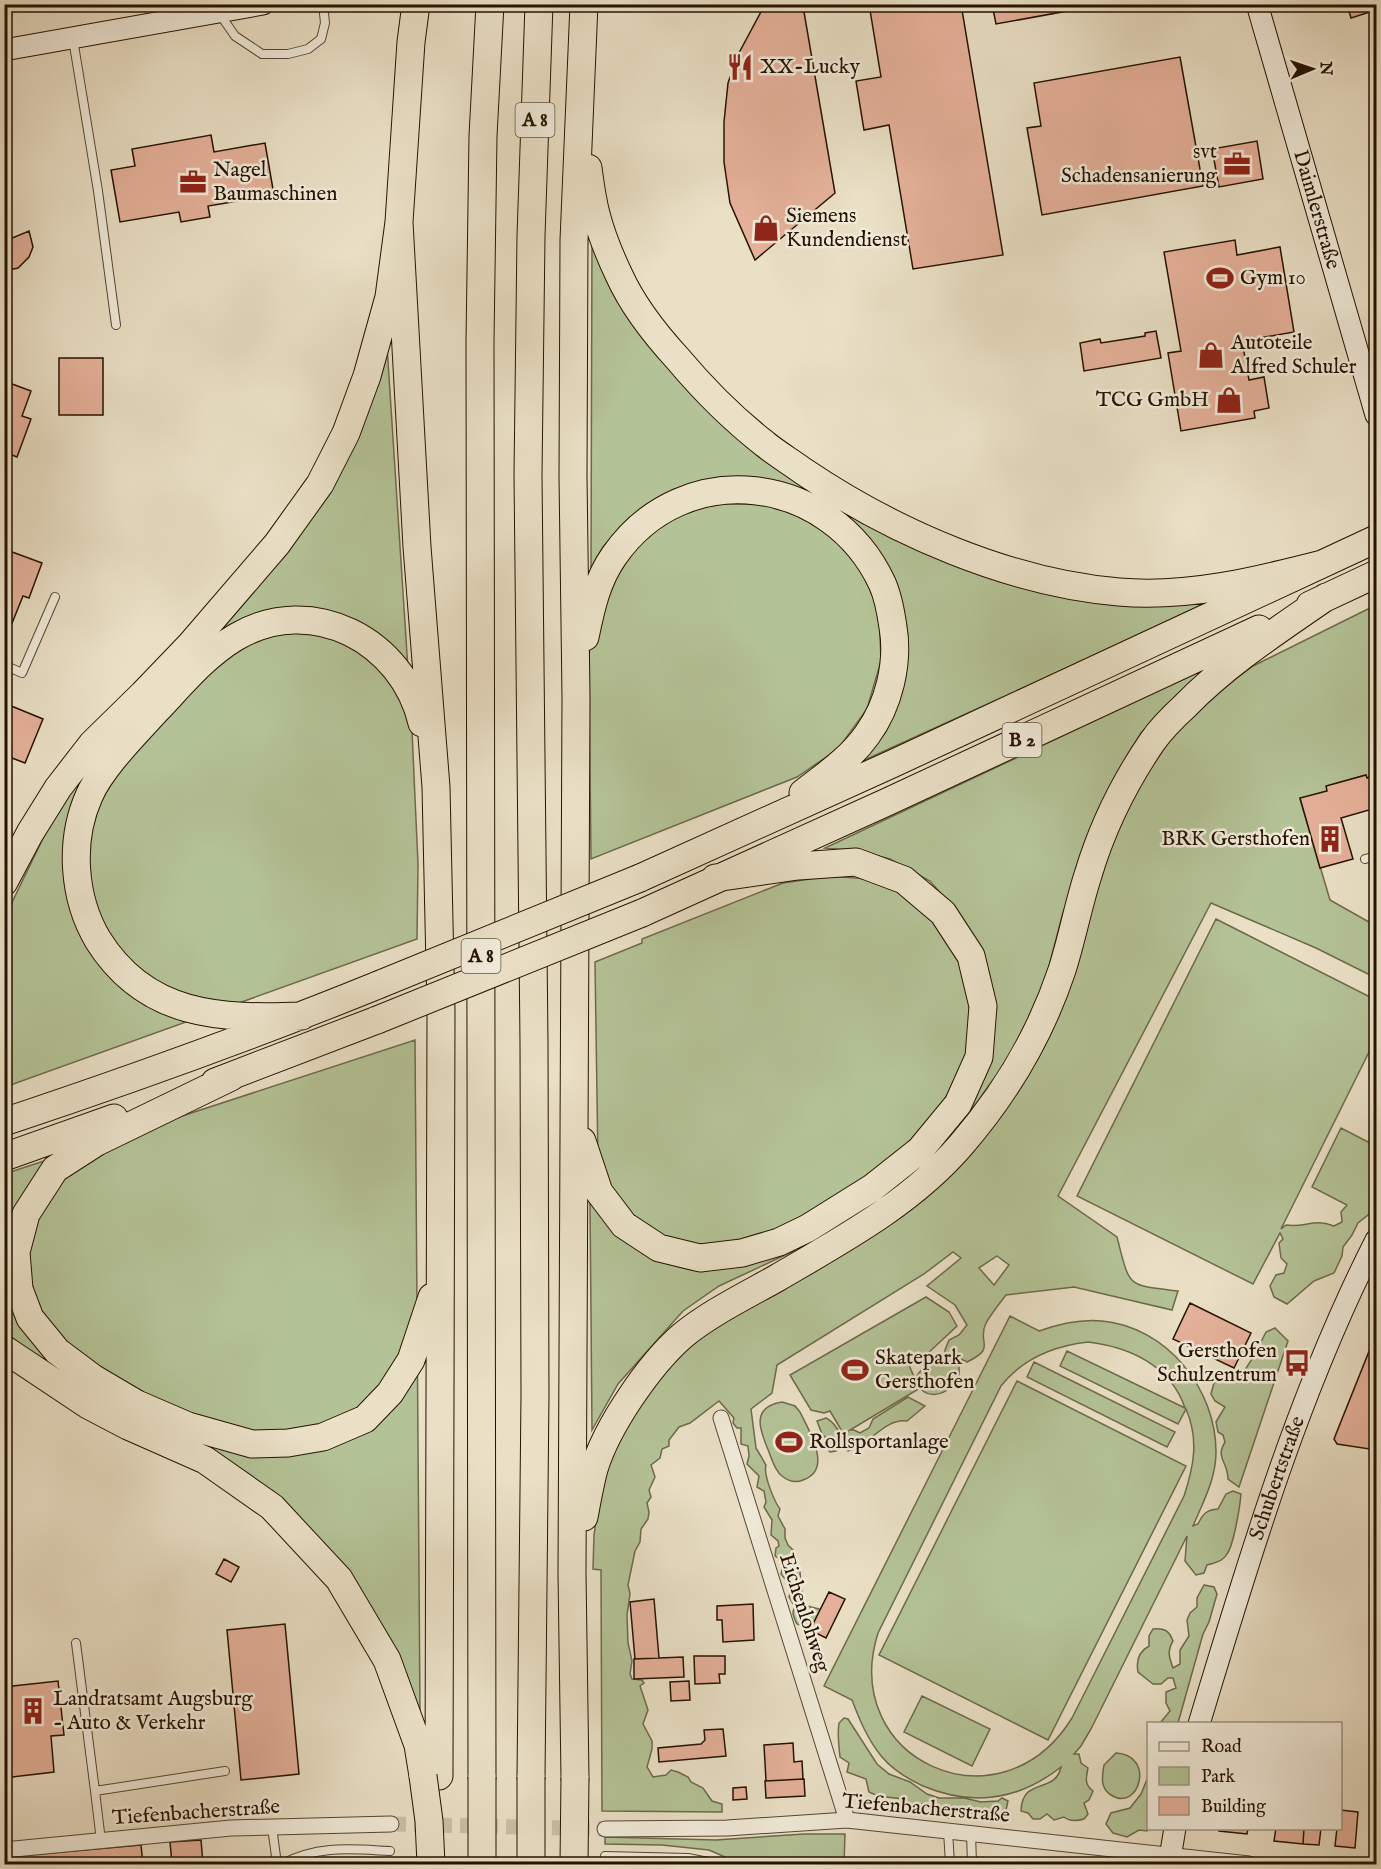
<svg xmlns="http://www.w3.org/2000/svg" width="1381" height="1869" viewBox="0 0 1381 1869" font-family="'IM FELL English',serif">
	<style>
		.green { fill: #b4c397; stroke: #6c6a4c; stroke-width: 1.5; fill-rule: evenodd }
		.building { fill: #e5b19a; stroke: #251200; stroke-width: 1.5 }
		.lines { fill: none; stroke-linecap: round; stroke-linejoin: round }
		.street-tunnel { stroke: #ccc1a8; stroke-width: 15; stroke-dasharray: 15 8; stroke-linecap: butt }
		.lane-casing { stroke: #564632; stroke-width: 10 }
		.street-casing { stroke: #564632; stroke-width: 17 }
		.secondary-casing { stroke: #251200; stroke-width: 23 }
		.highway-casing { stroke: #251200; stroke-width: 29 }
		.lane { stroke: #f1ebda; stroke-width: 8 }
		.street { stroke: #f1ebda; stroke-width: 15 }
		.secondary { stroke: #f1ebda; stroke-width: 21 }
		.highway { stroke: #eae0c6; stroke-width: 27 }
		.highway-bridge-casing { stroke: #251200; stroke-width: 29; stroke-linecap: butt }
		.highway-bridge { stroke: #eae0c6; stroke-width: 27 }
		.labels { text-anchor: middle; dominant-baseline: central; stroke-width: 5; stroke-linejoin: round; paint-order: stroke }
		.shield { fill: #f1ebda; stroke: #625341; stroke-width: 1.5 }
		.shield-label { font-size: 20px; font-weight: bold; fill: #251200 }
		.poi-label { font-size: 21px; fill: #251200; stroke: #f1ebda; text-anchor: start }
		.street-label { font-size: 21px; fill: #251200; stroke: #f1ebda }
	</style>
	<rect width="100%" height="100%" fill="#eae0c6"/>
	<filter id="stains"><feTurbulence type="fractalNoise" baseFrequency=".00333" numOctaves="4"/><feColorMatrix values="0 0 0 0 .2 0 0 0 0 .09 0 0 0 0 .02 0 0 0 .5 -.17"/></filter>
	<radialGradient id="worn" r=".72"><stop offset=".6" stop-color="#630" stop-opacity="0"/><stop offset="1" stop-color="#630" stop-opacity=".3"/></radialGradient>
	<!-- green -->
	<path class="green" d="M592 237 731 426 1016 582 1227 595 849 767 905 619 888 567 854 524 808 495 653 504 626 523 603 547 591 569Z
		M387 346 412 731 418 864 417 939 5 1087 4 919 62 799 269 569Z
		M686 504H783L827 528 860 565 879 611 881 661 867 709 838 749 797 777 591 859 589 661 591 612 610 566Z
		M1376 605V775L1367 778 1365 775 1327 786V791L1300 799 1330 900 1376 926V978L1316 948 1211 903 1058 1196 1117 1237C1130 1288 1126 1285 1178 1291L1172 1310 1074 1287 1006 1295C999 1304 991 1314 986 1323 976 1344 998 1347 967 1362L961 1359C957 1365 960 1368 959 1374 955 1391 932 1402 920 1388L850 1430H854L860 1433 869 1428 873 1419 908 1397 925 1406 907 1421C884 1418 869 1446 848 1451L843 1446H839L836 1451 830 1452 825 1446 828 1440 822 1434 817 1421 826 1418C837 1423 836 1432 846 1438L848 1431 843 1433 830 1411 824 1413 811 1410 790 1375 926 1297 949 1312 957 1326 926 1355 909 1365 915 1379C923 1365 929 1362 945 1363V1350L949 1340 959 1335 967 1325 955 1305 927 1286 961 1258 953 1252 924 1274 777 1365 772 1393 751 1409 756 1448 766 1465C763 1474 774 1501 780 1509L778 1516 785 1529V1538L788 1545 793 1550V1566L800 1572 802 1595 807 1606 819 1609 823 1616 820 1632 813 1635 805 1630 803 1626 797 1624C794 1618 791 1613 795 1607L789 1597C793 1586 788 1582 781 1574L784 1562 775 1556 776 1548 779 1546 778 1541 771 1535 772 1520 764 1507 766 1502 764 1491 757 1487 759 1476 747 1464 749 1456 748 1446 741 1444V1428H737L733 1423 734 1418 719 1401 690 1423 679 1427 669 1440V1446L662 1449 660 1458 651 1465 655 1477 649 1490 651 1497 647 1503 649 1512 648 1519 641 1529 640 1542 635 1551 628 1585 630 1594 627 1615 628 1643 632 1661 630 1674 632 1679 642 1680 644 1683 640 1686 648 1710 643 1724 652 1741V1749L647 1767 653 1777 666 1775 671 1770 678 1772 688 1777 691 1782 703 1788 712 1801 722 1804V1812L602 1811 601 1570 593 1569 594 1535 599 1500 604 1477 616 1441 672 1356 1001 1114 1112 835 1166 738 1213 695 1253 666ZM997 1256 1009 1265 994 1285 979 1268Z
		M1207 668 1141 733 1096 814 1062 916 1046 978 1014 1051 969 1113 985 1068 959 914 930 881 890 859 859 851 825 848Z
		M831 876 867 879 905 895 942 929 967 974 973 1025 965 1066 936 1113 907 1144 867 1180 777 1230 738 1243 698 1247 664 1240 622 1210 598 1163 595 962 642 943V939L783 883Z
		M1216 919 1376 1000V1038L1281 1229 1286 1225C1306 1228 1312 1218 1334 1226L1342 1222 1341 1212 1347 1205 1312 1187 1341 1128 1376 1146V1153L1370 1166 1376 1160V1197L1368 1215 1358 1223 1352 1235 1343 1247 1342 1256 1334 1273 1314 1281 1287 1304 1274 1297 1270 1286 1276 1275 1284 1273 1287 1264 1281 1258 1279 1243 1283 1239 1280 1233 1253 1284 1077 1196Z
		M415 1040 420 1711 342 1568 44 1363 5 1332 4 1174Z
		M590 1202 615 1233 711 1267 796 1250 719 1286 683 1311 618 1384 592 1430Z
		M1010 1316 1039 1331C1059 1324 1081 1319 1102 1321 1167 1327 1216 1389 1216 1452 1216 1479 1203 1502 1193 1526L1198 1524C1203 1513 1207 1510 1218 1509L1226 1494 1233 1491 1241 1494C1240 1506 1234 1544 1227 1554 1223 1561 1215 1563 1207 1565L1204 1573 1196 1575 1185 1561 1187 1536 1091 1729 1081 1746 1074 1754H1079L1081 1763 1088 1768C1086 1778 1084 1784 1093 1791L1089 1800 1084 1803 1088 1814 1084 1819C1077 1821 1070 1822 1064 1817L1054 1820 1047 1814 1040 1819H1033L1028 1813 1021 1811C1022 1776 1055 1795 1061 1767 1019 1800 973 1807 923 1786 908 1779 893 1770 882 1757 868 1740 860 1721 852 1700L824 1686ZM1088 1342C1130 1347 1171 1366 1185 1408L1067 1351 1060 1366 1178 1424 1186 1409C1199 1439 1194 1466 1184 1496L1072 1718C1000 1834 838 1760 878 1633L1001 1386C1023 1358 1053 1346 1088 1342Z
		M1275 1328 1288 1341 1239 1487 1228 1479C1228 1461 1215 1459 1225 1442L1223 1435 1218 1432 1216 1422 1225 1407 1215 1401 1211 1394 1214 1383 1221 1379 1241 1376 1254 1356 1266 1332Z
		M1034 1362 1175 1432 1167 1447 1027 1377Z
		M1017 1381 1186 1466 1048 1740 879 1655Z
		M782 1402 795 1406 800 1412C808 1429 834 1470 803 1480 796 1483 788 1481 782 1476 775 1471 772 1460 769 1452 760 1431 750 1407 782 1402Z
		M1204 1585 1214 1587 1217 1594 1209 1622 1203 1634 1178 1723H1160L1170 1711 1166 1703V1692L1176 1688 1173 1678H1168L1161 1684H1153L1138 1672C1136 1661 1138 1652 1149 1646V1636L1153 1629C1164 1628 1169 1630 1173 1641 1167 1651 1169 1657 1173 1668L1180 1664V1650L1189 1636 1187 1620 1190 1613 1197 1607V1598Z
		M922 1696 990 1729 972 1766 904 1732Z
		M844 1718 848 1719 877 1764 889 1774 910 1782 927 1794 939 1798H964L981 1802 998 1801 1002 1798 1008 1801 1006 1810 992 1822 983 1815 967 1812 948 1818 940 1807C933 1809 928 1804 921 1804 915 1805 914 1808 907 1806L903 1799 878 1796 869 1792 866 1779 847 1772 849 1763 840 1757C839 1746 837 1735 839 1723Z
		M1116 1753C1156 1755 1139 1813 1111 1795 1100 1788 1102 1777 1104 1765Z
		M1148 1777V1827L1147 1831 1139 1830 1127 1837 1113 1833 1106 1824 1111 1813 1130 1808 1141 1794Z
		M804 1834H845L844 1864H741L709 1850 662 1845 605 1844V1837L716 1840Z"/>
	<!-- building -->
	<path class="building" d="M869 4H961L1003 255 913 269 889 125 864 130 856 81 881 77Z
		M992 4H1106L996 24Z
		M1347 4H1376V10L1351 18Z
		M803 6 835 193 755 260 730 203 724 162V122L728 83 740 51 762 10Z
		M1180 57 1203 186 1042 215 1027 128 1041 126 1034 83Z
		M211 135 214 152 265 143 274 195 208 206 210 217 181 222 179 212 120 222 111 170 135 166 132 149Z
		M1257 141 1263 179 1219 187 1212 149Z
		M29 231 33 247 29 257 18 268 4 271 5 241Z
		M1235 240 1237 255 1280 247 1294 332 1242 341 1249 380 1264 377 1269 408 1254 411 1255 418 1181 431 1168 353 1181 351 1164 252Z
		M1156 331 1161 358 1084 371 1080 343 1100 339 1101 343 1145 336V333Z
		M59 358H103V415H59Z
		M4 381 31 391 22 416 31 419 17 457 7 453 4 459Z
		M4 549 42 563 29 598 23 596 4 643Z
		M4 703 43 719 25 763 4 755Z
		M1366 775 1367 778 1376 775V808L1341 818 1353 859 1320 868 1300 798 1327 791 1326 786Z
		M1190 1303 1251 1333 1234 1368 1173 1339Z
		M1372 1344 1376 1345V1450L1337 1444 1334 1439Z
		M224 1559 239 1567 231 1582 216 1574Z
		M829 1592 845 1599 826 1638 810 1630Z
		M654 1599 659 1658 635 1659 630 1602Z
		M753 1604 754 1640 723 1642 722 1620H717V1606Z
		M285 1624 299 1774 241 1780 227 1630Z
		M694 1656H725V1674H719L720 1683 695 1684Z
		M683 1657 684 1677 634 1679V1659Z
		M58 1681 64 1735 51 1736 54 1772 4 1778V1687Z
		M689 1681 690 1700 671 1701 670 1682Z
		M723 1729 726 1756 659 1762 658 1748 701 1744 705 1740 704 1730Z
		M793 1743 794 1762 802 1761 803 1779 766 1781 764 1745Z
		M804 1779 805 1796 766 1798 765 1781Z
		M746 1787 747 1799 733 1800V1788Z
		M1340 1810 1358 1812 1355 1848 1335 1846 1337 1828H1340Z
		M1219 1828H1248L1247 1834 1219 1831Z
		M1276 1828H1304L1303 1844 1274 1841Z
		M1304 1828H1321L1319 1845 1303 1844Z
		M201 1840 203 1864H172L170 1842Z
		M141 1845 143 1864H4V1857Z"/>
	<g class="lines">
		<!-- street-tunnel -->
		<path class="street-tunnel" d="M391 1824 605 1829"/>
		<defs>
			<path id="lane" d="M730 6 731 4
				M219 13 235 36 262 54H288L308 49 321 39 325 23 323 4
				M73 39 98 191 116 325
				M4 665 22 673 55 597
				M1365 859 1376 856
				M76 1643 95 1791
				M272 1827 277 1864
				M948 1831 950 1864
				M971 1833 972 1864
				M101 1841 95 1791 225 1771
				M605 1856 688 1858 718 1864
				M282 1864C319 1845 350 1849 390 1851"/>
			<path id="street" d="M721 1418 847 1820
				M605 1829 727 1828 847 1820 1249 1864
				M4 1850 231 1828 391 1824"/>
			<g id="secondary">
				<path id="s1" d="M1257 4 1376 415"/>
				<path d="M4 50 263 4"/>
				<path id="s2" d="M1199 1724C1249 1559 1298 1393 1376 1240"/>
				<path d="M1169 1864 1175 1828"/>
			</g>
			<path id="highway" d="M588 168C590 183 592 199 596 214 601 234 610 256 619 275 633 306 655 334 678 359 704 390 733 419 765 444 777 454 791 462 803 471 893 532 1010 583 1119 592 1187 598 1256 581 1322 564
				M399 222 417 547 436 787 441 1012 439 1776
				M1310 605 1376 574
				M585 637C591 608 597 580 614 556 684 455 831 474 882 583 888 596 891 613 893 627 899 663 889 705 867 735 850 759 826 775 803 793
				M640 878 892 764 1376 539
				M4 882 30 833 58 788 92 744 143 694 191 644 277 544 320 484 346 433 367 376 389 297 399 222 411 42 416 4
				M642 913 887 802 1259 629
				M302 1016C220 1019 146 1017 98 940 73 898 69 841 89 796 101 768 135 734 156 711 181 685 204 656 236 637 312 592 403 641 422 723
				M231 1077 97 1142 55 1169 26 1214 16 1252 19 1289 30 1318 57 1351 93 1378 137 1404 188 1426 252 1444 288 1443 323 1437 365 1419 390 1393 411 1360 432 1297
				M215 1082 377 1020
				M4 1122C130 1080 255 1035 378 985
				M582 1141 599 1192 624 1225 659 1248 700 1258 742 1253 779 1242 808 1228 872 1188 920 1150 958 1104 979 1057 983 1006 971 956 943 913 904 880 856 862 798 866 715 878
				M4 1157 114 1118
				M4 1349 88 1405 128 1426 205 1460 272 1507 339 1579 387 1660 418 1745 423 1776
				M584 1517C587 1501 590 1484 594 1469 607 1426 649 1365 682 1336 710 1313 745 1296 777 1278 842 1240 911 1203 961 1145 1006 1093 1040 1036 1062 970 1072 939 1078 906 1088 875 1102 828 1124 783 1152 742 1161 729 1173 717 1185 706 1227 663 1277 631 1326 597
				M482 1777 480 341 483 136 490 4
				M531 1777 535 1395 534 1043 528 475 531 236 539 4
				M575 1778 572 1574 576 697 573 476 574 240 584 4"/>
		</defs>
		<!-- lane casing -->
		<use href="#lane" class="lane-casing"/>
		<!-- street casing -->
		<use href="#street" class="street-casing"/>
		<!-- secondary casing -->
		<use href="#secondary" class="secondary-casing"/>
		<!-- highway casing -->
		<use href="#highway" class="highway-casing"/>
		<!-- lane -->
		<use href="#lane" class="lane"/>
		<!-- street -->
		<use href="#street" class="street"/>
		<!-- secondary -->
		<use href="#secondary" class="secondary"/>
		<!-- highway -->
		<use href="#highway" class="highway"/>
		<defs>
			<path id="highway-bridge" d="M378 985 640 878
				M377 1020 642 913
				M423 1776 429 1821 431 1864
				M482 1864V1777
				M531 1864V1777
				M574 1864 575 1778"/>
		</defs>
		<!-- highway-bridge casing -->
		<use href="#highway-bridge" class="highway-bridge-casing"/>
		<!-- highway-bridge -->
		<use href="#highway-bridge" class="highway-bridge"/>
	</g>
	<!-- icons -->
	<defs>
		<symbol id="restaurant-bare" viewBox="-9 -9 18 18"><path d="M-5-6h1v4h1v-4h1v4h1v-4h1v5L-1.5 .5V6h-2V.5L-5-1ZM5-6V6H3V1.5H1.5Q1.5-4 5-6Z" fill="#8f2418" stroke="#f1ebda" stroke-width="2.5" paint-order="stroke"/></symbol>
		<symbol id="office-bare" viewBox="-9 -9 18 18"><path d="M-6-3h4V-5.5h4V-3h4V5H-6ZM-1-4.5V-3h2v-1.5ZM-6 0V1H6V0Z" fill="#8f2418" stroke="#f1ebda" stroke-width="2.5" paint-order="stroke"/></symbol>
		<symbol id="shop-bare" viewBox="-9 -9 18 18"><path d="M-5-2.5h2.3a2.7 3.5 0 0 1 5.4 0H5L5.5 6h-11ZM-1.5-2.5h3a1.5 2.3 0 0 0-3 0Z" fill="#8f2418" stroke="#f1ebda" stroke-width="2.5" paint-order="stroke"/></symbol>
		<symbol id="stadium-bare" viewBox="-9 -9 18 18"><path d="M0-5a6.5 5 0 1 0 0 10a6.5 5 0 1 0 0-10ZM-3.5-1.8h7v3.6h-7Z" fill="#8f2418" stroke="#f1ebda" stroke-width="2.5" paint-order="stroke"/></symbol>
		<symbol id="building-bare" viewBox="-9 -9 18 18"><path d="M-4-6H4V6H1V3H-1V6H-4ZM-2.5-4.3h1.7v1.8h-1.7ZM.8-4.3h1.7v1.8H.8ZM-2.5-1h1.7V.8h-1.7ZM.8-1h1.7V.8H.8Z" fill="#8f2418" stroke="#f1ebda" stroke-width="2.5" paint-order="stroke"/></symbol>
		<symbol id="bus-bare" viewBox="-9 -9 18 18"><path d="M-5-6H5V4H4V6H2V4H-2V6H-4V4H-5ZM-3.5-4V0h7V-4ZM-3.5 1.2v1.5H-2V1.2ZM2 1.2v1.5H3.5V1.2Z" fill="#8f2418" stroke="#f1ebda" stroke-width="2.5" paint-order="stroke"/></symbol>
	</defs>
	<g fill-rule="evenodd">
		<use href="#restaurant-bare" x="721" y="48" width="38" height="38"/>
		<use href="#office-bare" x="1218" y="145" width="38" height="38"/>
		<use href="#office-bare" x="174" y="163" width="38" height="38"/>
		<use href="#shop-bare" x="747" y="209" width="38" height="38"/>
		<use href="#stadium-bare" x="1201" y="259" width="38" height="38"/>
		<use href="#shop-bare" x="1192" y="336" width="38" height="38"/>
		<use href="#shop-bare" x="1210" y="381" width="38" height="38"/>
		<use href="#building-bare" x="1311" y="820" width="38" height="38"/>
		<use href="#bus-bare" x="1278" y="1344" width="38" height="38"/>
		<use href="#stadium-bare" x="836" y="1351" width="38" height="38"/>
		<use href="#stadium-bare" x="770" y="1423" width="38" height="38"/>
		<use href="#building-bare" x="14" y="1692" width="38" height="38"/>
	</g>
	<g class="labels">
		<!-- shield labels -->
		<g class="shield">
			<rect x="515.5" y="103" width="39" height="34" rx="4.5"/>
			<rect x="1002.5" y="723" width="39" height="34" rx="4.5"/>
			<rect x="461.5" y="939" width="39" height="34" rx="4.5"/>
		</g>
		<g class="shield-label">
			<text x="535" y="120">A 8</text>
			<text x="1022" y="740">B 2</text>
			<text x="481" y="956">A 8</text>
		</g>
		<!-- poi labels -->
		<g class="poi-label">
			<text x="760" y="67">XX-Lucky</text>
			<text x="1217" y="152" text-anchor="end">svt<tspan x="1217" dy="24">Schadensanierung</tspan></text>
			<text x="213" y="170">Nagel<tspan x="213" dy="24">Baumaschinen</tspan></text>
			<text x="786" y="216">Siemens<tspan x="786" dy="24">Kundendienst</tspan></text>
			<text x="1240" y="278">Gym 10</text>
			<text x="1231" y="343">Autoteile<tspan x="1231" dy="24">Alfred Schuler</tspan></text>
			<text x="1209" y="400" text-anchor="end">TCG GmbH</text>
			<text x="1310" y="839" text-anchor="end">BRK Gersthofen</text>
			<text x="1277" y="1351" text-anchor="end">Gersthofen<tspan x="1277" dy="24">Schulzentrum</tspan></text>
			<text x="875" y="1358">Skatepark<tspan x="875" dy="24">Gersthofen</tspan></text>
			<text x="809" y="1442">Rollsportanlage</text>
			<text x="53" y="1699">Landratsamt Augsburg<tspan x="53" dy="24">- Auto &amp; Verkehr</tspan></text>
		</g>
		<!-- street labels -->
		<g class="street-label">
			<text stroke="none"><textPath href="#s1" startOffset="214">Daimlerstraße</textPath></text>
			<text stroke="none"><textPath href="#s2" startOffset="258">Schubertstraße</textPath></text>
			<text transform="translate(804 1613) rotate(72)">Eichenlohweg</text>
			<text transform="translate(926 1809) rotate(5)">Tiefenbacherstraße</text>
			<text transform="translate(196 1813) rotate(-4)">Tiefenbacherstraße</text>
		</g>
	</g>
	<!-- margin -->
	<rect width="1381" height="1869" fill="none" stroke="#eae0c6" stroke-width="24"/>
	<rect x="6" y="6" width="1369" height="1857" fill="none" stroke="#251200" stroke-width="3"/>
	<rect x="12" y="12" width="1357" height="1845" fill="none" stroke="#251200" stroke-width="1.5"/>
	<!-- legend -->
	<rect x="1147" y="1722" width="195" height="108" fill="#f1ebda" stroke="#9f9483" stroke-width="1.5"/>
	<rect x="1159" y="1742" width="30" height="9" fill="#f1ebda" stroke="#9f9483" stroke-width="1.5"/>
	<text x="1201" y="1752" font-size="18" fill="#251200">Road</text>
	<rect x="1159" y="1767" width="30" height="18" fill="#b4c397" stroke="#9f9483" stroke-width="1.5"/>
	<text x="1201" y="1782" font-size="18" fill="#251200">Park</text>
	<rect x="1159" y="1797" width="30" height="18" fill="#e5b19a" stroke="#9f9483" stroke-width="1.5"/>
	<text x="1201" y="1812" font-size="18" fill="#251200">Building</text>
	<!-- north arrow -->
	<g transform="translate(1312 69) rotate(88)" stroke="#f1ebda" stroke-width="4.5" paint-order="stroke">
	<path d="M0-4.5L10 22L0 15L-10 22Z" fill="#251200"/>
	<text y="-9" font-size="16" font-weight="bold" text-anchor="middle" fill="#251200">N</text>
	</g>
	<rect width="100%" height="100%" filter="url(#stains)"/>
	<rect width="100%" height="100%" fill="url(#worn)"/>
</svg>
